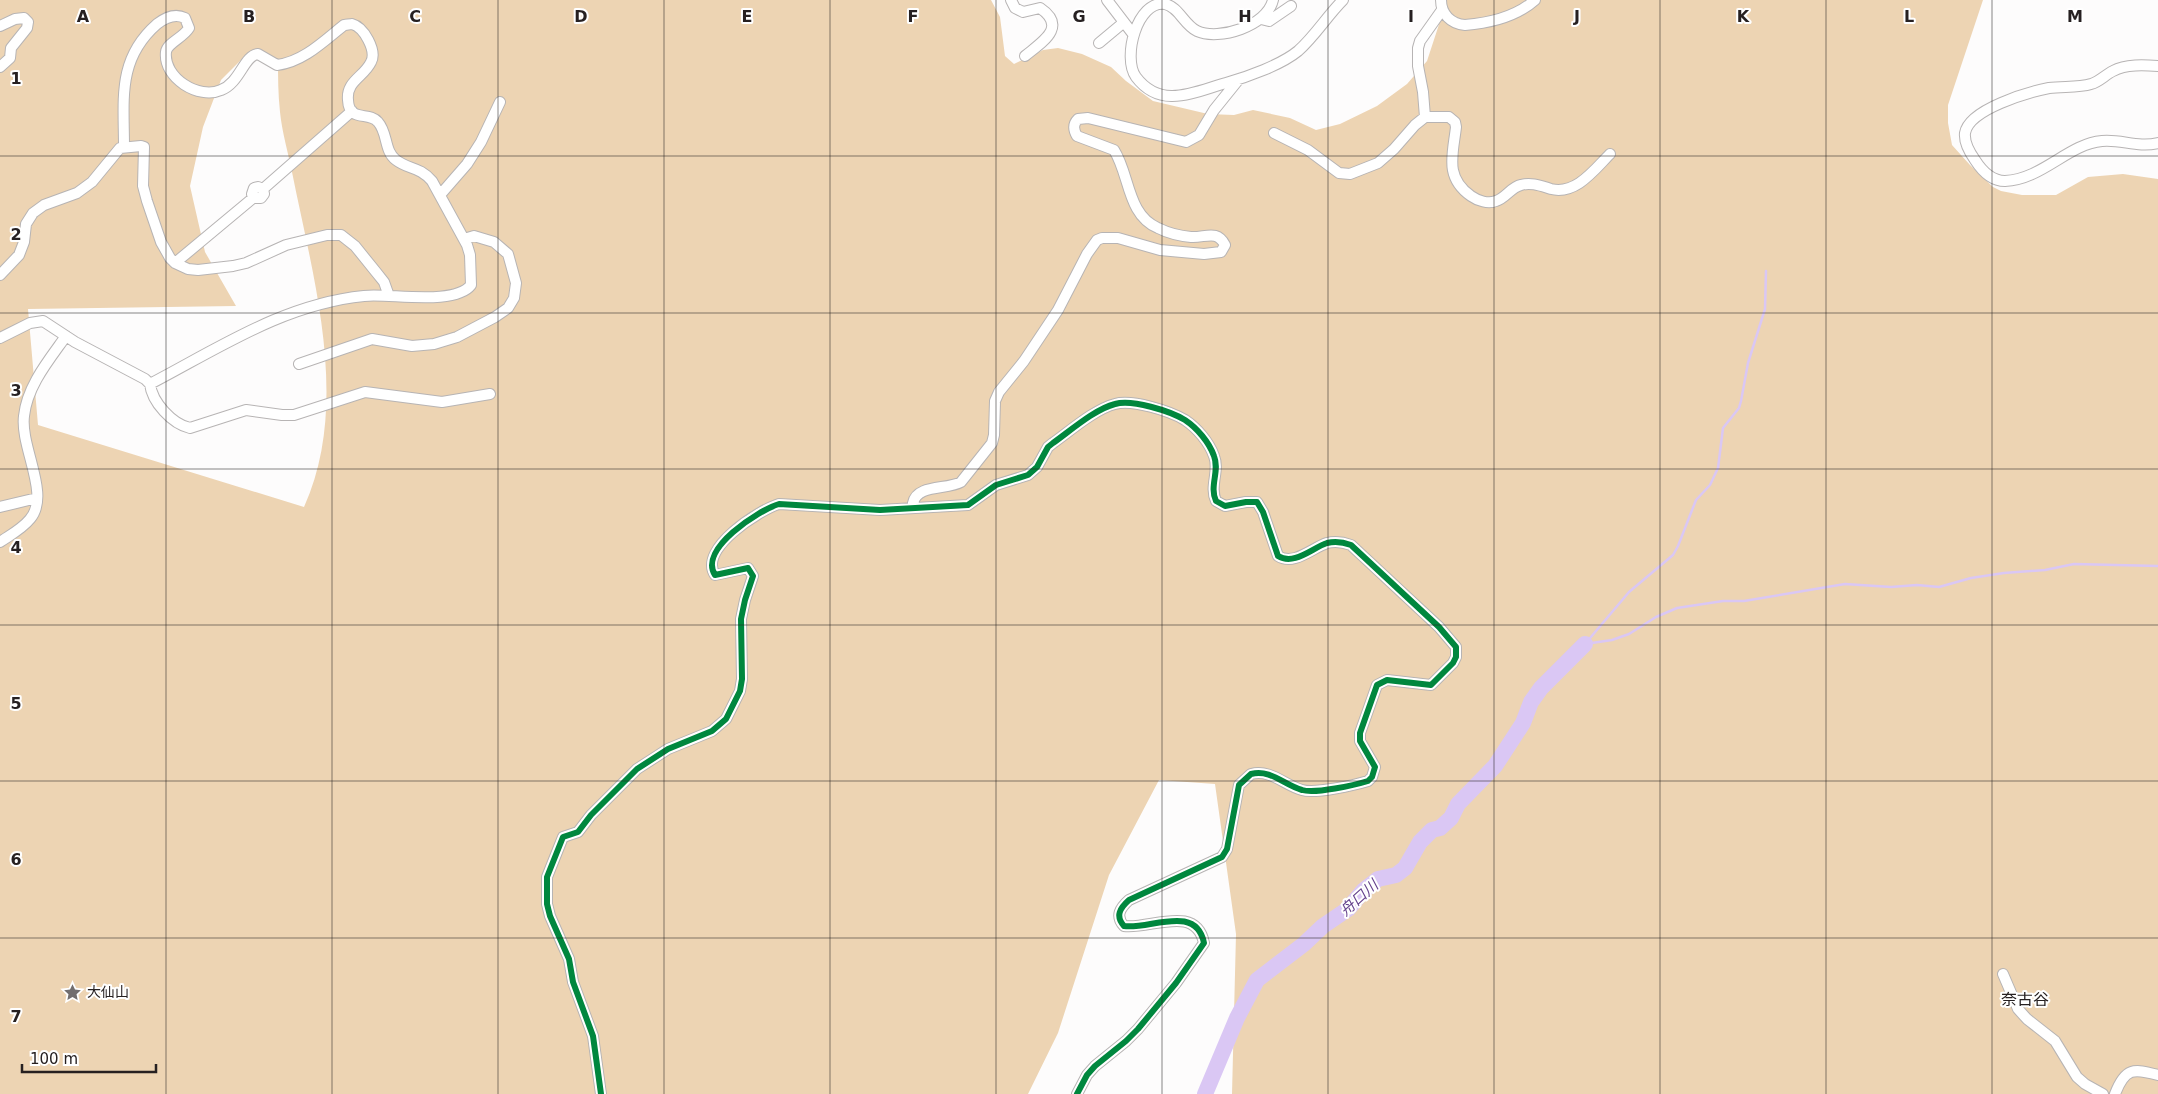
<svg xmlns="http://www.w3.org/2000/svg" width="2158" height="1094" viewBox="0 0 2158 1094" font-family="'DejaVu Sans','Noto Sans JP',sans-serif">
	<style>
		.forest { fill: #edd4b3; fill-rule: evenodd }
		.lines { fill: none; stroke-linecap: round; stroke-linejoin: round }
		.stream { stroke: #dac7f4; stroke-width: 2.5 }
		.river { stroke: #dac7f4; stroke-width: 16 }
		.minor-casing { stroke: #b7b4b4; stroke-width: 12 }
		.minor { stroke: #fff; stroke-width: 10 }
		.cycleway-casing { stroke: #fff; stroke-width: 9 }
		.cycleway { stroke: #00873e; stroke-width: 6 }
		.grid { fill: none; stroke: #262021; stroke-width: 1; stroke-opacity: 0.55 }
		.labels { text-anchor: middle; dominant-baseline: central; stroke-width: 4; stroke-linejoin: round; paint-order: stroke }
		.poi-label { font-size: 14px; fill: #262021; stroke: #fff; text-anchor: start }
		.water-label { font-size: 15px; font-style: italic; fill: #65428d; stroke: #fff }
		.quarter-label { font-size: 16px; fill: #262021; stroke: #fff }
		.grid-label { font-size: 16px; text-anchor: middle; font-weight: bold; fill: #262021; stroke: #fff; stroke-width: 4; stroke-linejoin: round; paint-order: stroke }
	</style>
	<rect width="100%" height="100%" fill="#fdfcfc"/>
	<!-- forest -->
	<path class="forest" d="M0 0H991L1000 17 1005 56 1014 64 1043 50 1058 48 1082 54 1111 67 1126 81 1153 101 1208 114 1234 115 1253 110 1290 118 1316 130 1340 124 1377 106 1407 84 1427 61 1447 0H1983L1948 105V123L1952 145 1970 165 1993 187 2001 191 2022 195H2056L2088 177 2123 174 2158 179V1094H1232L1236 934 1215 784 1159 780 1109 875 1058 1033 1028 1094H0ZM243 58 278 59C278 76 278 94 280 112 282 132 288 152 292 172 313 278 351 403 304 507L38 425 28 309 236 306 205 252 190 186 203 127 221 80Z"/>
	<g class="lines">
		<!-- stream -->
		<path class="stream" d="M1585 644 1612 640 1629 634 1656 617 1677 608 1723 601H1744L1845 584 1891 587 1917 585 1939 587 1971 578 2004 573 2045 570 2074 564 2158 566
			M1585 644 1629 592 1673 555 1678 546 1696 500 1710 485 1718 468 1723 428 1739 408 1741 401 1748 363 1765 309 1766 271"/>
		<!-- river -->
		<path class="river" d="M1205 1094 1237 1018 1257 980 1304 944 1323 926 1348 909 1364 890 1378 879 1396 875 1405 868 1420 842 1432 830 1440 828 1451 818 1458 804 1495 766 1523 723 1531 702 1541 688 1585 644"/>
		<defs>
			<path id="minor" d="M1011 0 1015 8 1023 12 1040 8C1068 27 1042 42 1025 56
				M1107 0 1133 34
				M1273 0C1267 26 1219 41 1197 31 1184 25 1179 7 1165 4 1137 0 1122 58 1136 77 1161 110 1194 92 1226 83 1247 77 1281 65 1298 51 1315 36 1327 16 1343 0
				M1441 0C1441 14 1451 24 1465 25 1490 23 1516 17 1535 0
				M1261 19 1269 21 1291 6
				M0 26 15 19 24 18 28 22 27 28 11 48 10 58 0 67
				M1099 43 1123 23
				M2158 66C2144 65 2126 64 2113 71 2105 75 2099 82 2091 84 2078 88 2062 86 2049 88 2029 92 1969 109 1965 133 1964 142 1970 153 1975 160 1982 171 1991 181 2005 181 2043 179 2068 144 2102 141 2121 139 2138 148 2158 143
				M1425 117 1423 92 1418 66V48L1420 41 1442 10
				M1274 133 1308 150 1339 173 1350 174 1378 163 1394 149 1415 125 1425 117H1449L1455 122 1456 127C1453 154 1444 177 1471 196 1478 201 1488 204 1496 201 1506 198 1511 187 1521 185 1531 182 1541 186 1551 189 1576 195 1594 170 1610 154
				M124 147C124 99 117 59 157 24 166 17 175 13 185 18L189 28C183 38 167 43 166 52 163 78 199 100 221 90 240 83 244 55 258 54L277 65C303 62 324 41 344 25 345 25 351 24 352 24 364 27 377 51 371 62 364 77 346 81 348 100 349 123 369 111 378 122 388 133 384 151 396 160 409 170 419 166 432 181L467 245 470 255 471 285C455 306 389 293 364 296 284 304 219 348 150 384
				M440 195 467 164 481 142 500 102
				M253 198 252 194 254 188 258 187 263 189
				M175 263 253 198H261L264 194 263 189 352 111
				M0 275 19 255 24 242 26 224 33 213 44 205 77 193 92 182 120 148 141 146 144 147 143 186 147 201 161 242 170 258 175 263 188 269 198 270 233 266 246 263 286 245 327 235H341L355 246 376 272 384 282 389 296
				M0 338 30 323 43 321 75 342 145 379 150 384C152 402 172 424 190 428L246 410 282 415H294L365 392 442 402 490 394
				M299 364 372 339 412 346 434 344 457 337 495 317 508 308 514 298 516 283 508 254 494 242 474 236 464 239
				M0 507 37 498
				M916 508 913 503C917 484 947 490 961 482L992 443 994 435 995 401 999 392 1024 361 1058 310 1087 254 1097 240 1102 238H1118L1160 250 1204 254 1221 252 1225 245C1217 229 1205 238 1191 237 1180 236 1168 233 1158 228 1127 215 1130 175 1114 150L1077 136C1073 129 1073 124 1078 119L1088 118 1186 142 1199 135 1214 110 1239 79
				M0 542C10 535 22 529 30 519 51 495 20 447 24 416 27 386 49 360 66 336
				M2003 974 2018 1009 2027 1019 2055 1041 2077 1077 2085 1084 2103 1094
				M601 1094 593 1036 573 982 569 959 550 916 547 904V877L563 837 578 832 591 815 637 769 668 749 712 731 726 719 740 691 742 679 741 619 745 600 753 576 748 568 715 575C698 549 759 510 779 504L880 510 968 505 996 485 1028 475 1037 467 1048 447 1053 443C1070 431 1095 409 1115 404 1132 399 1170 411 1185 420 1197 428 1209 442 1214 456 1220 471 1209 486 1216 501L1225 506 1246 502H1257L1263 512 1278 556C1294 566 1312 548 1327 543 1335 541 1343 542 1351 545L1439 627 1456 647V657L1453 663 1431 685 1387 680 1377 685 1360 733V741L1375 767 1372 777 1368 781C1355 785 1315 794 1302 790 1284 785 1271 769 1251 774L1239 785 1227 849 1222 857 1129 900C1120 908 1115 916 1124 926 1149 930 1196 903 1204 943L1176 983 1138 1029 1126 1041 1095 1066 1087 1075 1077 1094
				M2115 1094C2125 1068 2133 1068 2158 1075"/>
		</defs>
		<!-- minor casing -->
		<use href="#minor" class="minor-casing"/>
		<!-- minor -->
		<use href="#minor" class="minor"/>
		<defs>
			<path id="cycleway" d="M601 1094 593 1036 573 982 569 959 550 916 547 904V877L563 837 578 832 591 815 637 769 668 749 712 731 726 719 740 691 742 679 741 619 745 600 753 576 748 568 715 575C698 549 759 510 779 504L880 510 968 505 996 485 1028 475 1037 467 1048 447 1053 443C1070 431 1095 409 1115 404 1132 399 1170 411 1185 420 1197 428 1209 442 1214 456 1220 471 1209 486 1216 501L1225 506 1246 502H1257L1263 512 1278 556C1294 566 1312 548 1327 543 1335 541 1343 542 1351 545L1439 627 1456 647V657L1453 663 1431 685 1387 680 1377 685 1360 733V741L1375 767 1372 777 1368 781C1355 785 1315 794 1302 790 1284 785 1271 769 1251 774L1239 785 1227 849 1222 857 1129 900C1120 908 1115 916 1124 926 1149 930 1196 903 1204 943L1176 983 1138 1029 1126 1041 1095 1066 1087 1075 1077 1094"/>
		</defs>
		<!-- cycleway casing -->
		<use href="#cycleway" class="cycleway-casing"/>
		<!-- cycleway -->
		<use href="#cycleway" class="cycleway"/>
	</g>
	<!-- grid -->
	<path class="grid" d="M166 0V1094M332 0V1094M498 0V1094M664 0V1094M830 0V1094M996 0V1094M1162 0V1094M1328 0V1094M1494 0V1094M1660 0V1094M1826 0V1094M1992 0V1094M0 156H2158M0 313H2158M0 469H2158M0 625H2158M0 781H2158M0 938H2158"/>
	<!-- icons -->
	<defs>
		<symbol id="sight-bare" viewBox="-9 -9 18 18"><path d="M0-6L1.8-2.2L6-1.7L2.9 1.2L3.7 5.4L0 3.3L-3.7 5.4L-2.9 1.2L-6-1.7L-1.8-2.2Z" fill="#716d6e" stroke="#fff" stroke-width="2.5" paint-order="stroke"/></symbol>
	</defs>
	<g fill-rule="evenodd">
		<use href="#sight-bare" x="60" y="980" width="25" height="25"/>
	</g>
	<g class="labels">
		<!-- poi labels -->
		<g class="poi-label">
			<text x="87" y="992">大仙山</text>
		</g>
		<!-- water labels -->
		<g class="water-label">
			<text transform="translate(1359 898) rotate(-42)">舟口川</text>
		</g>
		<!-- quarter labels -->
		<g class="quarter-label">
			<text x="2025" y="999">奈古谷</text>
		</g>
	</g>
	<g class="grid-label">
		<text x="83" y="22">A</text>
		<text x="249" y="22">B</text>
		<text x="415" y="22">C</text>
		<text x="581" y="22">D</text>
		<text x="747" y="22">E</text>
		<text x="913" y="22">F</text>
		<text x="1079" y="22">G</text>
		<text x="1245" y="22">H</text>
		<text x="1411" y="22">I</text>
		<text x="1577" y="22">J</text>
		<text x="1743" y="22">K</text>
		<text x="1909" y="22">L</text>
		<text x="2075" y="22">M</text>
		<text x="16" y="84">1</text>
		<text x="16" y="240">2</text>
		<text x="16" y="396">3</text>
		<text x="16" y="553">4</text>
		<text x="16" y="709">5</text>
		<text x="16" y="865">6</text>
		<text x="16" y="1022">7</text>
	</g>
	<!-- scale -->
	<path d="M22 1064v8h134v-8" fill="none" stroke="#262021" stroke-width="2.5"/>
	<text x="30" y="1064" font-size="15" fill="#262021" stroke="#ffffff" stroke-width="4" paint-order="stroke">100 m</text>
</svg>
